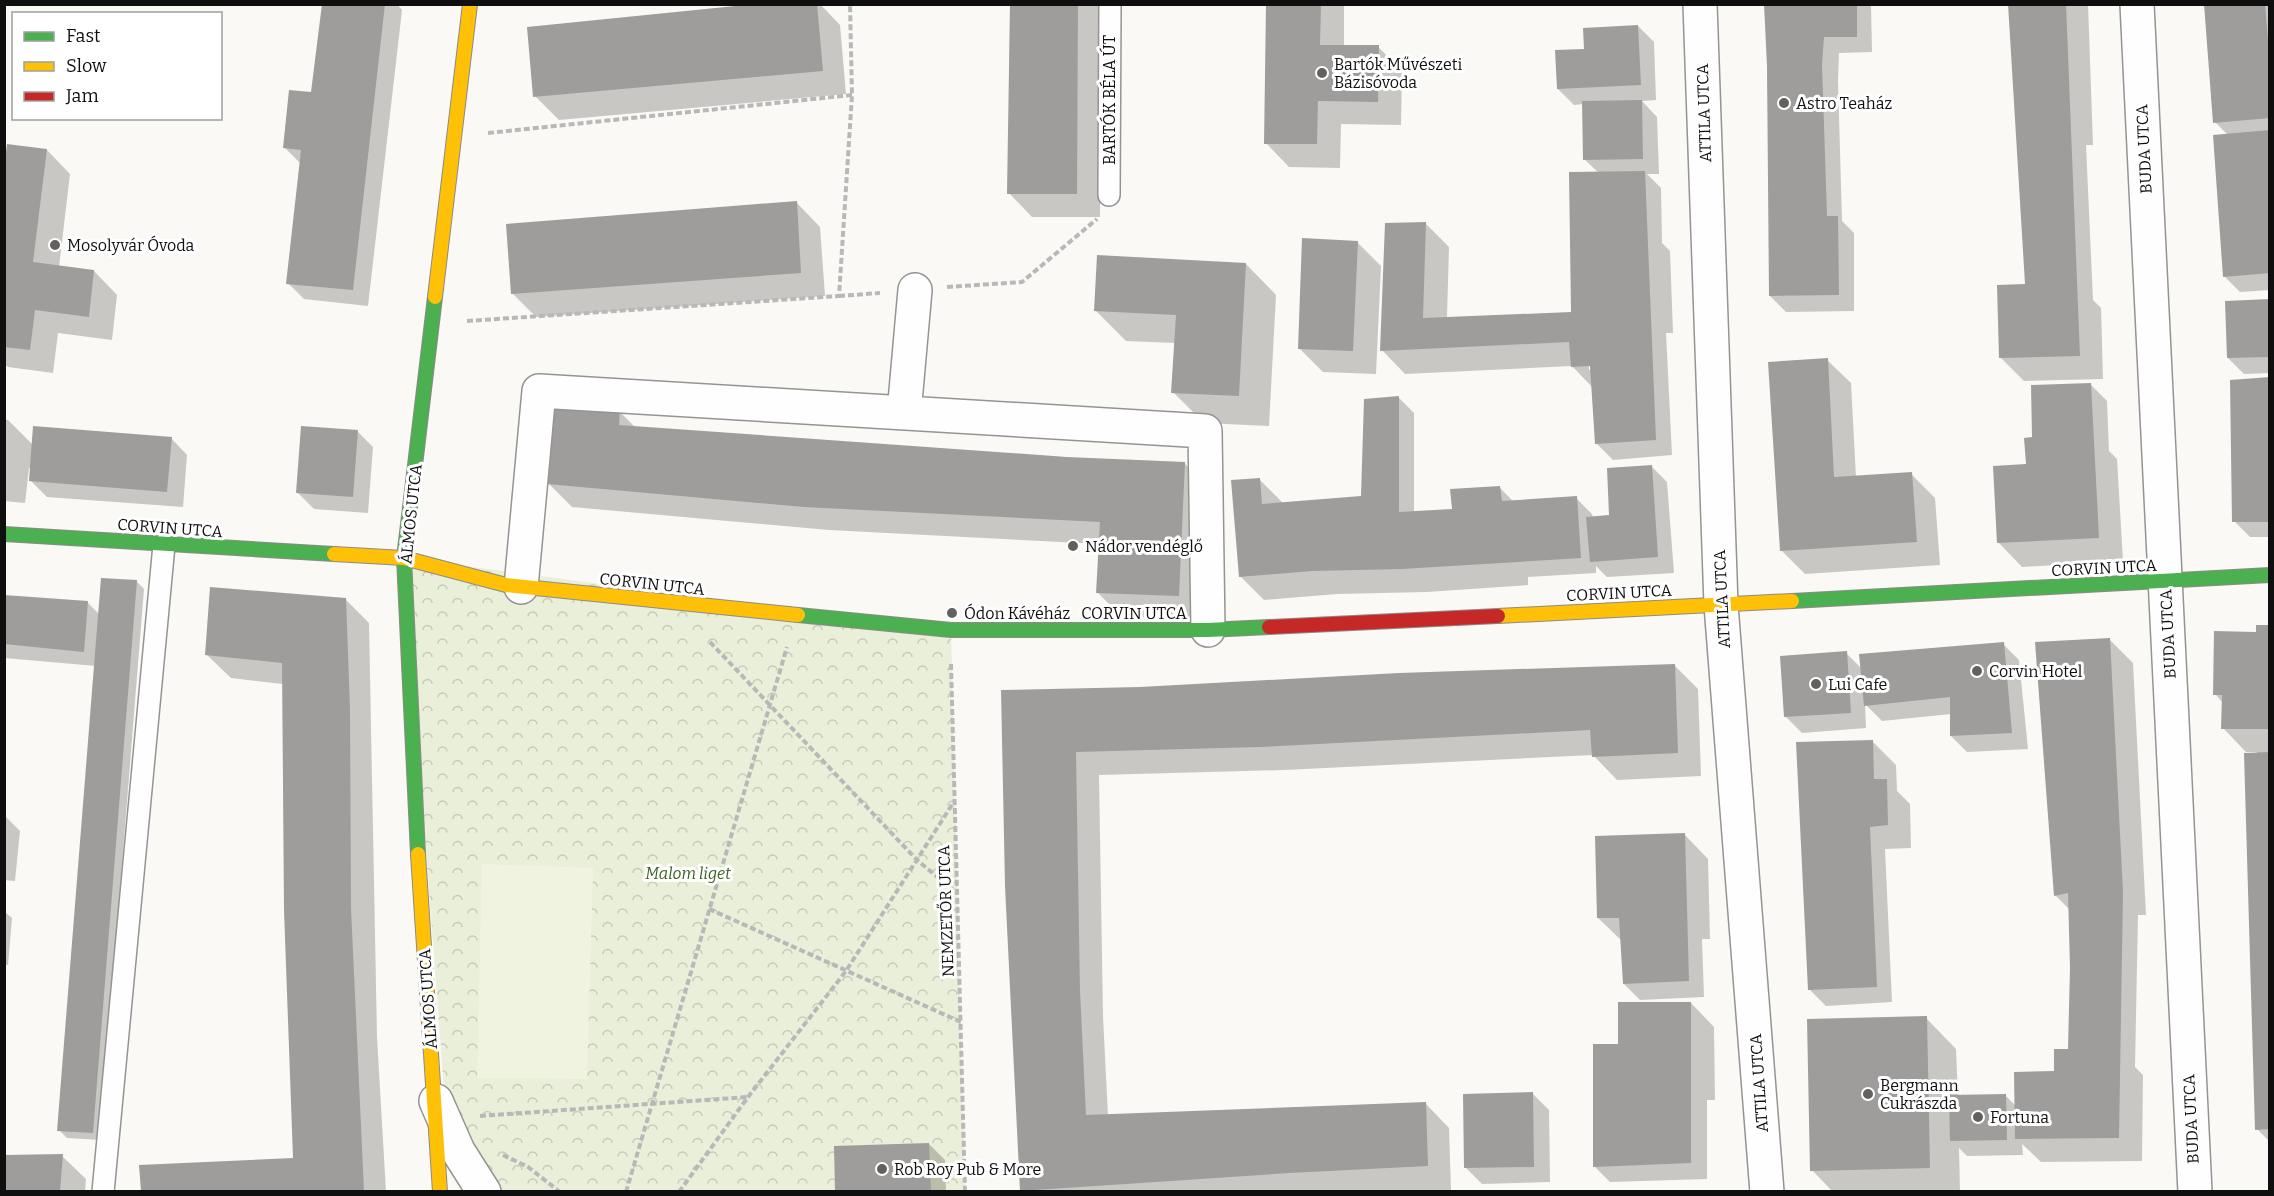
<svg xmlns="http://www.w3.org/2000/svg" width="2274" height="1196" viewBox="0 0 2274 1196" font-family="Bitter,serif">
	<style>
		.park { fill: url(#park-crowns) }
		.pitch { fill: #f1f3e1 }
		.shadow { fill: #0003; fill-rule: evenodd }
		.building { fill: #9f9d9b }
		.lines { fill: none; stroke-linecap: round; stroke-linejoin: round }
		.lane-casing { stroke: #959493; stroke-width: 24 }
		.street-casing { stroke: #959493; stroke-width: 36 }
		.fast-casing { stroke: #8c8b8a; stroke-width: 16 }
		.slow-casing { stroke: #8c8b8a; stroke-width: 16 }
		.jam-casing { stroke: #8c8b8a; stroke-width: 16 }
		.path { stroke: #b9b8b8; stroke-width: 4; stroke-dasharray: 6 3; stroke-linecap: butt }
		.lane { stroke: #fefefe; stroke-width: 21 }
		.street { stroke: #fefefe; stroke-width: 33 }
		.fast { stroke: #4caf50; stroke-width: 14 }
		.slow { stroke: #ffc107; stroke-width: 14 }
		.jam { stroke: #c62828; stroke-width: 14 }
		.poi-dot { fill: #626160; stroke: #fff; stroke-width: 2 }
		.labels { text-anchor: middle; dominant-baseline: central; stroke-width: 6; stroke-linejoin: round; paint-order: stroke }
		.poi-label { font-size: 16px; fill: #0f0f0f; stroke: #fff; text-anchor: start }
		.street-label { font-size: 16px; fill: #0f0f0f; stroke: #fff }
		.park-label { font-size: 16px; font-style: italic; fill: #3d6125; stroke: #fff }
	</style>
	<defs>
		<pattern id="park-crowns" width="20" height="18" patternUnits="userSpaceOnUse" patternTransform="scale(1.5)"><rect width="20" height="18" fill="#e9efd8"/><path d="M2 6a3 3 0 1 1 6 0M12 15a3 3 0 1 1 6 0" fill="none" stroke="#c7ccb8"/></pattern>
	</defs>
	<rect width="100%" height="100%" fill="#fbf9f6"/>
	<!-- park -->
	<path class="park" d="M404 558 951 630 965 1191H484L447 1129Z"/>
	<!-- pitch -->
	<path class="pitch" d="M482 864 593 868 587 1079 477 1078Z"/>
	<!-- shadow -->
	<path class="shadow" d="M323 4H397L402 10 368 306 304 299 288 283 301 164 285 148 313 94Z
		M778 4H820L840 25 846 94 559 120 535 96Z
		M1010 4H1101L1100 217H1032L1009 193Z
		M1268 4H1344V46L1378 47 1402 70 1401 125 1341 124 1340 168 1289 167 1266 143Z
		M1550 4H1582L1551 6Z
		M1767 4H1871L1872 52 1839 53 1838 81 1842 221 1854 233V311L1786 312 1770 296Z
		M2009 4H2088L2093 145H2086L2093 300 2101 308 2103 379 2024 381 2000 357 2029 286Z
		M2206 4H2270V290L2240 292 2224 276 2228 135 2215 122Z
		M1638 26 1654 42 1656 100 1642 101 1657 117 1659 174H1647L1661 188 1662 243 1670 251 1673 333H1666L1672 455 1613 460 1597 444 1593 388 1572 366 1405 374 1382 350 1426 224 1449 247 1447 318 1573 314 1599 173 1584 159V104L1574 105 1558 89 1586 51ZM1587 336 1592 370H1589Z
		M47 150 70 174 59 267 94 271 117 295 112 340 58 333 53 373 8 367 4 364V180Z
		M797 203 820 227 825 296 536 317 512 293Z
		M1357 242 1381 266 1376 374 1323 372 1299 348Z
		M1246 264 1276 295 1269 426 1204 423 1173 392 1176 343 1126 341 1095 310Z
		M2270 301V373L2244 374 2228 358Z
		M1827 360 1851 383 1856 477 1911 474 1935 498 1940 565 1805 574 1781 550Z
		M2270 379V537H2250L2234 521Z
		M2091 385 2107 401 2109 451 2117 459 2123 561 2022 567 1999 543 2035 439Z
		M1398 397 1414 413V511L1416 513 1453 510 1500 488 1514 502 1576 498 1592 514 1593 518 1611 516 1651 466 1667 482 1674 573 1607 577 1596 566V573L1528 577V585L1427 592 1337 594 1264 600 1240 576 1259 479 1283 503 1365 497Z
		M619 411 635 427 1067 458 1184 463 1208 487 1202 620 1121 616 1098 593 1100 544 829 530 572 507 548 483Z
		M4 419 8 420 33 445 171 438 187 455 183 507 47 497 31 481 32 468H29L25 503 4 501Z
		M357 431 373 447 368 513 314 509 297 492Z
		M136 581 144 589 100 1140 67 1138 59 1130 96 666 4 658V596L88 603 100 615Z
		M345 599 369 623 377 1037 386 1192H143L140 1166 295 1159 283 684 231 678 207 655Z
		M2270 627V1142L2257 1129V752H2246L2223 728V703L2215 694 2257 634Z
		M2109 639 2133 663 2146 915H2138L2135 1067 2143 1075 2142 1161 2041 1162 2022 1144 2023 1155 1967 1156 1959 1148 1960 1192H1833L1812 1170 1926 1018 1956 1049 1958 1097 2005 1095 2016 1106 2055 1072 2070 1051V910L2055 895Z
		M2003 644 2019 660 2028 749 1967 752 1951 736V714L1882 721 1865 704 1866 728 1802 733 1786 717 1846 653 1862 669Z
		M1674 665 1698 689 1701 776 1617 780 1593 755 1284 770 1099 775 1103 1016 1108 1116 1426 1104 1449 1128 1451 1190 1410 1192 1022 1190 1003 692 1140 688Z
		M1872 741 1896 765 1897 791 1910 804 1911 848 1885 849 1892 1002 1826 1006 1810 990Z
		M4 815 20 831 15 881 4 880Z
		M1685 835 1708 859 1710 939H1702L1704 997 1640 1000 1624 984 1622 941 1598 918Z
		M4 911 12 918 8 965H4Z
		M1691 1003 1714 1027 1715 1100H1707V1179L1610 1182 1594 1166 1620 1046Z
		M1533 1094 1549 1110 1550 1182 1482 1184 1466 1168Z
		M929 1144 945 1160 946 1192H837L835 1147Z
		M62 1156 86 1179 85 1192H4V1157Z"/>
	<!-- building -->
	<path class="building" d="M322 4H385L353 290 286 284 301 150 283 148 289 90 311 92Z
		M755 4H817L823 71 533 97 527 27Z
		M1010 4H1078L1077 194H1007Z
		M1266 4H1321L1320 45H1379L1378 102 1318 101 1317 144H1264Z
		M1764 4H1857V37H1824L1822 64 1827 216H1838L1839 295 1769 296 1767 66Z
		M2008 4H2066L2080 356 1999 358 1997 285 2025 284Z
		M2204 4H2265L2270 64V118L2213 123Z
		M1638 25 1641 85 1557 89 1555 50 1584 49 1583 28Z
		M1642 100 1643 159 1583 160 1582 101Z
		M2270 130V273L2223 277 2213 135Z
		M7 144 47 149 33 262 94 270 89 317 35 310 30 350 4 347V168Z
		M1645 171 1656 440 1595 444 1590 366 1571 367 1569 342 1380 351 1385 223 1426 222 1423 318 1571 312 1569 172Z
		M797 201 801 273 511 294 506 224Z
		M1302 238 1358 241 1353 351 1298 349Z
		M1097 255 1246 263 1239 396 1171 393 1176 315 1094 311Z
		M2270 299V357L2227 358 2225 301Z
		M1828 358 1834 477 1912 472 1917 542 1780 551 1768 362Z
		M2270 377V522H2232L2230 380Z
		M2091 383 2099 538 1997 543 1993 466 2026 464 2024 438 2032 437 2031 385Z
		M1399 396V512L1452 509 1450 489 1500 486 1502 501 1577 496 1581 558 1402 569 1312 571 1239 577 1231 480 1260 478 1262 504 1361 496 1364 399Z
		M554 405 620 410 619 425 1067 457 1185 462 1179 596 1096 593 1100 522 804 507 547 484Z
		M33 426 172 437 167 492 29 481Z
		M301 426 358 430 353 497 296 493Z
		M1652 465 1658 557 1590 562 1586 517 1609 515 1607 468Z
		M101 578 137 580 93 1133 57 1131Z
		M210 587 346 598 350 709 351 908 364 1191H141L139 1165 293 1158 284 910 282 663 205 655Z
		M4 595 88 601 84 652 4 644Z
		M2256 625H2270V729H2221L2222 695H2213L2214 631 2256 632Z
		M2110 638 2123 892 2119 1138 2015 1139 2014 1072 2054 1071V1049H2068L2070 968 2068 893 2054 896 2035 642Z
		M2004 642 2012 733 1950 736V697L1864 706 1859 654Z
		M1847 651 1851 713 1784 717 1780 656Z
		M1675 664 1678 753 1592 757 1590 730 1260 747 1076 752 1080 991 1086 1115 1426 1102 1428 1166 1289 1173 1020 1191 1005 886 1001 690 1140 687 1399 673Z
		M1873 740 1874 779H1887L1888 825 1870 827 1877 987 1808 990 1796 742Z
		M2270 752V1129L2255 1130 2244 753Z
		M1685 833 1689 981 1623 984 1619 918H1597L1595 836Z
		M1618 1002H1691V1163L1593 1167V1044H1618Z
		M1927 1016 1930 1168 1810 1171 1807 1019Z
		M1533 1092 1534 1167 1464 1168 1463 1094Z
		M2006 1094 2007 1140 1950 1141 1949 1095Z
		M929 1143 931 1191H835L834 1146Z
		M63 1154 60 1191H4V1155Z"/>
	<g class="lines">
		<defs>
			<path id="lane" d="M1109 195 1110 4
				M103 1192 164 545"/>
			<path id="street" d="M1700 4 1721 605 1767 1192
				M2137 4 2195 1192
				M904 413 915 290
				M521 587 539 391 1205 431 1208 630
				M436 1101 458 1151 484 1192"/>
			<path id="fast" d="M4 534 334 554
				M1792 601 2270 575
				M798 615 951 630H1208L1269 627
				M418 854 404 558 435 297"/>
			<path id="slow" d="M435 297 470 4
				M334 554 404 558 506 585 798 615
				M1498 616 1792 601
				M418 854 440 1192"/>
			<path id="jam" d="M1269 627 1498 616"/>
		</defs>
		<!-- lane casing -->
		<use href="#lane" class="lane-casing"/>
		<!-- street casing -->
		<use href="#street" class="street-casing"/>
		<!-- fast casing -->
		<use href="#fast" class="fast-casing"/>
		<!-- slow casing -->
		<use href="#slow" class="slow-casing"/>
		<!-- jam casing -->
		<use href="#jam" class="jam-casing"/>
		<!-- path -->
		<path class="path" d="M488 133 852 95
			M947 287 1022 282 1097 219
			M839 296 880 293
			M467 321 839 296 852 95 850 4
			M710 642 918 861 957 893
			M951 664 965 1192
			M709 909 961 1022
			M480 1116 748 1097
			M503 1155 528 1167 560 1192
			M626 1192 787 647
			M679 1192 748 1097 846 971 955 800"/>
		<!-- lane -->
		<use href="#lane" class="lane"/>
		<!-- street -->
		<use href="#street" class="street"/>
		<!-- fast -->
		<use href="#fast" class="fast"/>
		<!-- slow -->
		<use href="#slow" class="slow"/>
		<!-- jam -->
		<use href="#jam" class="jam"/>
	</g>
	<!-- markers -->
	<g class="poi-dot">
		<circle cx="1322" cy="73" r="6"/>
		<circle cx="1784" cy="103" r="6"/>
		<circle cx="55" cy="245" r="6"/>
		<circle cx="1073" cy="546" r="6"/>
		<circle cx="952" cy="613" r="6"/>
		<circle cx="1977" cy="671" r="6"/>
		<circle cx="1816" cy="684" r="6"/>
		<circle cx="1868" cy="1094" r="6"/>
		<circle cx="1978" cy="1117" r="6"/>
		<circle cx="882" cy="1169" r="6"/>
	</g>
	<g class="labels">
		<!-- poi labels -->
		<g class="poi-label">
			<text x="1334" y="64">Bartók Művészeti<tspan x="1334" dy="18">Bázisóvoda</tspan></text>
			<text x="1796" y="103">Astro Teaház</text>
			<text x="67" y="245">Mosolyvár Óvoda</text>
			<text x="1085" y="546">Nádor vendéglő</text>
			<text x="964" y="613">Ódon Kávéház</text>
			<text x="1989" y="671">Corvin Hotel</text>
			<text x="1828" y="684">Lui Cafe</text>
			<text x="1880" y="1085">Bergmann<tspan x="1880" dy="18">Cukrászda</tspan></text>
			<text x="1990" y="1117">Fortuna</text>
			<text x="894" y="1169">Rob Roy Pub &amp; More</text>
		</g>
		<!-- street labels -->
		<g class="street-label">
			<text transform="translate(1109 100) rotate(-90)">BARTÓK BÉLA ÚT</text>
			<text transform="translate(1704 113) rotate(-92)">ATTILA UTCA</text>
			<text transform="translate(2144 149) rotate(-93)">BUDA UTCA</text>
			<text transform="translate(411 514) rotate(-84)">ÁLMOS UTCA</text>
			<text transform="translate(170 528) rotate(4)">CORVIN UTCA</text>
			<text transform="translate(2104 568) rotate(-3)">CORVIN UTCA</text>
			<text transform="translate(652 584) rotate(6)">CORVIN UTCA</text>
			<text transform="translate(1619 593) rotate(-3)">CORVIN UTCA</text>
			<text transform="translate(1722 599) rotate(-93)">ATTILA UTCA</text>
			<text x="1134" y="613">CORVIN UTCA</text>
			<text transform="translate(2168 634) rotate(-93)">BUDA UTCA</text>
			<text transform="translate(946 911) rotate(-92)">NEMZETŐR UTCA</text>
			<text transform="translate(428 999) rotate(-94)">ÁLMOS UTCA</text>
			<text transform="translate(1759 1083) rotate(-94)">ATTILA UTCA</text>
			<text transform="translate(2191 1119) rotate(-93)">BUDA UTCA</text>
		</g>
		<!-- park labels -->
		<g class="park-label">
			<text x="688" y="873">Malom liget</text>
		</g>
	</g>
	<!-- border -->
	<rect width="2274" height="1196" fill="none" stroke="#0f0f0f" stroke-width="12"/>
	<!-- legend -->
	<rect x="12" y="12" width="210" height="108" fill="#ffffff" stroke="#9f9f9f" stroke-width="1.5"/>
	<rect x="24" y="32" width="30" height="9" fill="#4caf50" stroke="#9f9f9f" stroke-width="1.5"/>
	<text x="66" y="42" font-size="18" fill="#0f0f0f">Fast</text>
	<rect x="24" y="62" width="30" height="9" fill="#ffc107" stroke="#9f9f9f" stroke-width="1.5"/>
	<text x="66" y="72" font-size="18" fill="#0f0f0f">Slow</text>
	<rect x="24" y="92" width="30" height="9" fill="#c62828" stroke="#9f9f9f" stroke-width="1.5"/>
	<text x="66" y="102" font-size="18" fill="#0f0f0f">Jam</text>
</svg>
